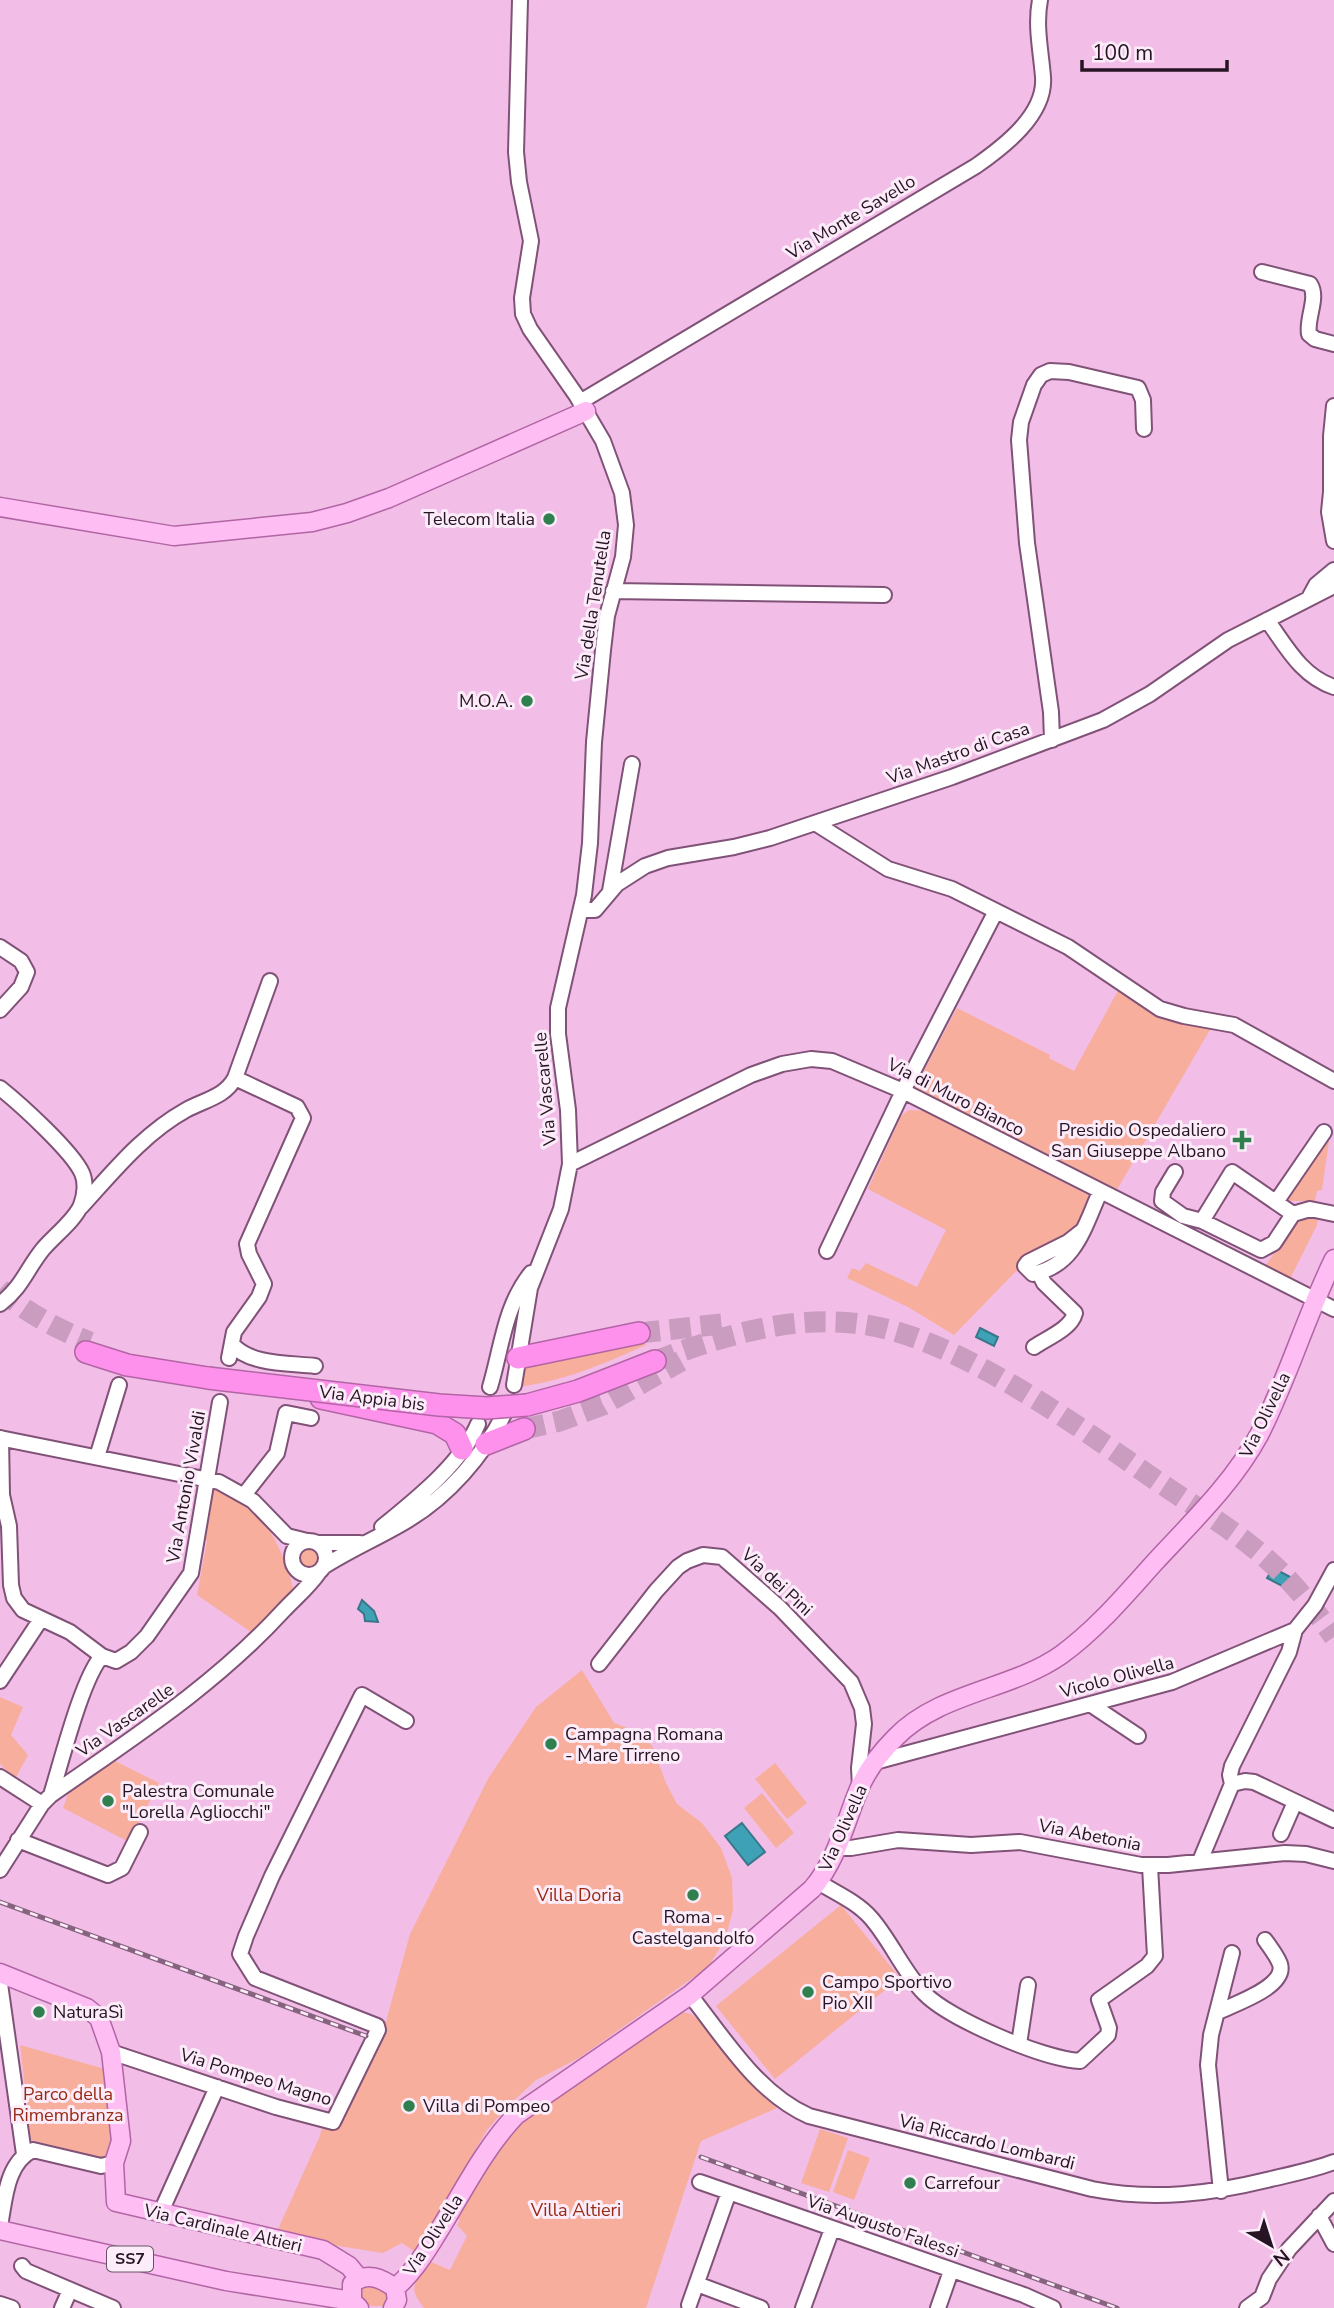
<svg xmlns="http://www.w3.org/2000/svg" width="1334" height="2308" viewBox="0 0 1334 2308" font-family="'Nunito Sans',sans-serif">
	<style>
		.green { fill: #f8ae9c }
		.water { fill: #3fa1b6; stroke: #38768a; stroke-width: 2 }
		.lines { fill: none; stroke-linecap: round; stroke-linejoin: round }
		.highway-tunnel { stroke: #c99cc0; stroke-width: 21; stroke-dasharray: 21 10; stroke-linecap: butt }
		.minor-casing { stroke: #805277; stroke-width: 18 }
		.major-casing { stroke: #b265a5; stroke-width: 21 }
		.highway-casing { stroke: #b265a5; stroke-width: 24 }
		.minor { stroke: #fff; stroke-width: 14 }
		.major { stroke: #febdf3; stroke-width: 18 }
		.highway { stroke: #fe91eb; stroke-width: 21 }
		.rail-casing { stroke: #86637f; stroke-width: 5 }
		.rail { stroke: #fcecf9; stroke-width: 2.5; stroke-dasharray: 8; stroke-linecap: butt }
		.highway-bridge-casing { stroke: #b265a5; stroke-width: 24; stroke-linecap: butt }
		.highway-bridge { stroke: #fe91eb; stroke-width: 21 }
		.poi-dot { fill: #2f7f4f; stroke: #fcecf9; stroke-width: 2.5 }
		.labels { text-anchor: middle; dominant-baseline: central; stroke-width: 6; stroke-linejoin: round; paint-order: stroke }
		.shield { fill: #fcecf9; stroke: #665463; stroke-width: 2 }
		.shield-label { font-size: 16px; font-weight: bold; fill: #261323 }
		.street-label { font-size: 18px; fill: #261323; stroke: #fcecf9 }
		.poi-label { font-size: 18px; fill: #261323; stroke: #fcecf9; text-anchor: start }
		.park-label { font-size: 18px; fill: #972910; stroke: #fcecf9 }
	</style>
	<rect width="100%" height="100%" fill="#f2bee7"/>
	<!-- green -->
	<path class="green" d="M1120 987 1211 1028 1115 1193 914 1090 957 1008 1050 1055 1049 1058 1074 1071Z
		M909 1110 924 1111 1092 1197 1079 1229 1024 1263 954 1335 908 1307 847 1278 852 1268 860 1271 866 1263 917 1287 946 1230 868 1189 901 1116Z
		M1323 1140 1329 1141 1322 1190 1317 1191 1315 1201H1291L1286 1199Z
		M1318 1214 1317 1225 1290 1279 1265 1266 1300 1217Z
		M644 1340 646 1345C603 1364 563 1382 516 1387L522 1368 536 1359Z
		M214 1486C223 1490 232 1492 240 1497 265 1511 287 1561 293 1588L254 1634 197 1595 207 1541 204 1540Z
		M300 1558a9 9 0 1 1 18 0a9 9 0 1 1-18 0Z
		M582 1670 614 1723 638 1732 646 1739 652 1746 666 1783 677 1804 702 1823 721 1848 732 1878 733 1910 725 1940 708 1967 579 2058 536 2080 509 2105 487 2130 415 2252 402 2243 383 2253 275 2236 319 2138 324 2122 336 2125 385 2025 410 1934 489 1777 536 1707Z
		M0 1697 23 1707 11 1735 28 1755 15 1779 0 1764Z
		M113 1760 159 1783 129 1842 63 1808 68 1794Z
		M775 1763 807 1803 787 1819 755 1779Z
		M762 1793 794 1833 776 1848 744 1808Z
		M841 1905 900 1978 775 2079 716 2006Z
		M682 2012 691 2014 700 2021 777 2108 701 2141 646 2308H424C406 2285 416 2284 429 2261L450 2270 467 2236 457 2225 460 2220 455 2216C471 2192 485 2166 503 2144 544 2095 620 2051 673 2014Z
		M20 2045 105 2069 114 2141 109 2155 101 2158 31 2140Z
		M820 2129 848 2138 829 2192 801 2183Z
		M848 2150 870 2158 854 2200 833 2192Z
		M370 2284 390 2293 386 2306H368L363 2303 360 2292 364 2287Z"/>
	<!-- water -->
	<path class="water" d="M980 1328 998 1337 994 1346 976 1337Z
		M1273 1568 1292 1578 1286 1588 1267 1578Z
		M362 1600 374 1611 378 1622 365 1621 364 1614 358 1609Z
		M742 1823 765 1852 748 1865 725 1836Z"/>
	<g class="lines">
		<!-- highway-tunnel -->
		<path class="highway-tunnel" d="M0 1289C26 1313 57 1329 90 1342
			M639 1333 731 1323
			M655 1361C722 1336 794 1313 867 1325 961 1340 1082 1429 1160 1483 1197 1508 1236 1531 1269 1561 1294 1583 1315 1610 1334 1637
			M524 1429 560 1421 603 1405 681 1361"/>
		<defs>
			<path id="minor" d="M1262 272 1310 284C1319 298 1306 318 1309 334L1315 339 1334 344
				M580 402 976 166C1003 147 1046 115 1043 77 1041 51 1035 26 1040 0
				M1334 406 1331 436V492L1329 512 1334 541
				M613 591 884 595
				M1310 596 1316 585 1334 570
				M1267 620C1286 646 1301 676 1334 687
				M1052 740 1051 712 1027 543 1019 440 1021 422 1034 385 1041 375 1050 371 1069 372 1138 388 1143 400 1144 429
				M815 823 888 869 952 889 1068 947 1160 1009 1184 1016 1234 1025 1334 1081
				M610 891 632 764
				M581 910H595L617 884 645 866 668 858 734 847 770 838 952 777 1103 720 1150 694 1228 640 1334 586
				M0 947 21 961 27 972 21 987 0 1010
				M0 1088C20 1104 72 1151 82 1173 86 1182 85 1195 81 1205 76 1219 53 1237 43 1249 26 1270 23 1286 0 1304
				M570 1164 751 1075 782 1064 811 1059 832 1061 903 1091 1334 1309
				M1175 1172 1163 1192 1162 1201 1183 1216 1202 1221
				M1276 1202 1324 1132
				M81 1207C113 1172 143 1134 186 1110 204 1100 225 1097 235 1078L270 981
				M1293 1214 1274 1243 1261 1250 1202 1221 1232 1172 1293 1214 1310 1209 1334 1214
				M1082 1231 1068 1242 1028 1262 1025 1266 1033 1274C1076 1265 1084 1227 1100 1192
				M827 1251 903 1091 996 911
				M232 1344C249 1365 289 1363 315 1366
				M1034 1347C1047 1338 1071 1329 1075 1313L1044 1283 1039 1273
				M229 1358 234 1332 259 1297 264 1284 249 1254 247 1244 303 1118 297 1107 235 1078
				M514 1385 530 1288 561 1209 570 1164 568 1110 558 1034V1008L584 895 590 843 594 742 603 650 607 616 623 557 626 525 622 493 603 441 576 395 530 329 523 314 522 298 531 241 519 182 516 152 520 0
				M490 1387C502 1347 504 1307 531 1273
				M0 1438 219 1482 253 1501 287 1536 307 1541
				M1 1438 2 1495 9 1526 11 1585 14 1598 23 1610 70 1632 102 1656 116 1661 131 1652 147 1636 191 1573 220 1402
				M97 1457 119 1385
				M244 1495 277 1453 286 1413 311 1418
				M382 1527C415 1500 461 1464 478 1424
				M292 1558a17 17 0 1 1 34 0a17 17 0 1 1-34 0Z
				M318 1543H360
				M323 1567C351 1549 380 1537 408 1520 448 1496 483 1456 504 1414
				M599 1664 656 1591 678 1567 687 1561 703 1555 722 1557 780 1608 851 1682 862 1708 864 1724 859 1768 860 1786
				M0 1681 41 1619
				M1090 1704 1138 1736
				M875 1762 1172 1682 1295 1630 1315 1605 1334 1570
				M0 1777 42 1804
				M1232 1784 1245 1781 1254 1782 1334 1820
				M51 1795C61 1763 82 1678 102 1656
				M1281 1834 1295 1802
				M18 1840 108 1875 122 1868 140 1832
				M838 1848H851L898 1840 971 1845 1020 1842 1141 1865H1168L1285 1853 1306 1854 1334 1861
				M1200 1861 1232 1784 1230 1775 1232 1766 1289 1652 1295 1630
				M0 1870 42 1804 51 1795C134 1737 214 1686 283 1611 295 1598 309 1587 319 1572
				M818 1882C836 1893 857 1902 871 1918 891 1941 903 1971 924 1993 949 2019 1043 2059 1080 2061L1108 2035 1109 2028 1099 2000 1147 1966 1155 1956 1150 1866
				M0 1984 24 2154
				M690 1995C725 2039 757 2093 809 2116L1092 2189C1154 2201 1210 2194 1271 2179 1292 2174 1313 2170 1334 2162
				M1218 2012C1234 2004 1287 1987 1280 1964 1277 1956 1270 1947 1265 1940
				M1019 2044 1028 1985
				M111 2052 276 2107 333 2122 378 2030 377 2026 255 1978 240 1954 246 1936 272 1876 362 1695 406 1721
				M700 2182 1024 2295 1053 2308
				M1221 2191 1208 2065 1211 2035 1232 1953
				M160 2214 217 2087
				M1319 2216 1334 2244
				M0 2226C5 2200 6 2163 33 2150L101 2166 114 2163
				M22 2266 26 2271 113 2308
				M697 2284 761 2308
				M0 2304 12 2308
				M689 2305 729 2192
				M62 2308 70 2290
				M803 2308 832 2229
				M938 2308 951 2271
				M1247 2308 1262 2297 1269 2279 1289 2249 1334 2201"/>
			<path id="major" d="M0 507 174 536 312 522 347 513 389 498 586 411
				M0 1973 87 2008 99 2018 111 2052 121 2141 114 2163 116 2202 323 2250 349 2266 359 2278
				M0 2230 226 2281 352 2301
				M395 2288C412 2274 423 2256 435 2237 461 2196 482 2151 516 2115L690 1995 812 1889C837 1860 845 1823 859 1789 867 1770 882 1751 896 1737 940 1692 1011 1690 1061 1655 1097 1629 1126 1594 1155 1562 1192 1522 1233 1483 1259 1435 1288 1378 1306 1316 1334 1259
				M359 2308 352 2301V2284C366 2271 381 2278 395 2288L397 2300 393 2308"/>
			<path id="highway" d="M86 1352 127 1365 208 1378
				M518 1358 639 1333
				M321 1398 437 1423 455 1434 462 1449
				M527 1405 578 1391 655 1361
				M486 1444 524 1429"/>
		</defs>
		<!-- minor casing -->
		<use href="#minor" class="minor-casing"/>
		<!-- major casing -->
		<use href="#major" class="major-casing"/>
		<!-- highway casing -->
		<use href="#highway" class="highway-casing"/>
		<!-- minor -->
		<use href="#minor" class="minor"/>
		<!-- major -->
		<use href="#major" class="major"/>
		<!-- highway -->
		<use href="#highway" class="highway"/>
		<defs>
			<path id="rail" d="M0 1902 366 2036
				M701 2157 1117 2308"/>
		</defs>
		<!-- rail casing -->
		<use href="#rail" class="rail-casing"/>
		<!-- rail -->
		<use href="#rail" class="rail"/>
		<defs>
			<path id="highway-bridge" d="M208 1378 439 1405 487 1408 527 1405"/>
		</defs>
		<!-- highway-bridge casing -->
		<use href="#highway-bridge" class="highway-bridge-casing"/>
		<!-- highway-bridge -->
		<use href="#highway-bridge" class="highway-bridge"/>
	</g>
	<!-- markers -->
	<g class="poi-dot">
		<circle cx="549" cy="519" r="7"/>
		<circle cx="527" cy="701" r="7"/>
		<path d="M1238.5 1129.5h7v7h7v7h-7v7h-7v-7h-7v-7h7z"/>
		<circle cx="551" cy="1744" r="7"/>
		<circle cx="108" cy="1801" r="7"/>
		<circle cx="693" cy="1895" r="7"/>
		<circle cx="808" cy="1992" r="7"/>
		<circle cx="39" cy="2012" r="7"/>
		<circle cx="409" cy="2106" r="7"/>
		<circle cx="910" cy="2183" r="7"/>
	</g>
	<g class="labels">
		<!-- shield labels -->
		<rect class="shield" x="107" y="2246.5" width="46" height="25" rx="5"/>
		<g class="shield-label">
			<text x="130" y="2259">SS7</text>
		</g>
		<!-- street labels -->
		<g class="street-label">
			<text transform="translate(851 217) rotate(-31)">Via Monte Savello</text>
			<text transform="translate(593 605) rotate(-81)">Via della Tenutella</text>
			<text transform="translate(958 753) rotate(-20)">Via Mastro di Casa</text>
			<text transform="translate(545 1089) rotate(-95)">Via Vascarelle</text>
			<text transform="translate(956 1097) rotate(27)">Via di Muro Bianco</text>
			<text transform="translate(372 1398) rotate(7)">Via Appia bis</text>
			<text transform="translate(1265 1415) rotate(-64)">Via Olivella</text>
			<text transform="translate(186 1487) rotate(-80)">Via Antonio Vivaldi</text>
			<text transform="translate(777 1582) rotate(43)">Via dei Pini</text>
			<text transform="translate(1117 1677) rotate(-15)">Vicolo Olivella</text>
			<text transform="translate(125 1720) rotate(-35)">Via Vascarelle</text>
			<text transform="translate(843 1828) rotate(-66)">Via Olivella</text>
			<text transform="translate(1090 1835) rotate(11)">Via Abetonia</text>
			<text transform="translate(256 2077) rotate(17)">Via Pompeo Magno</text>
			<text transform="translate(987 2142) rotate(14)">Via Riccardo Lombardi</text>
			<text transform="translate(883 2226) rotate(19)">Via Augusto Falessi</text>
			<text transform="translate(223 2228) rotate(13)">Via Cardinale Altieri</text>
			<text transform="translate(433 2235) rotate(-57)">Via Olivella</text>
		</g>
		<!-- poi labels -->
		<g class="poi-label">
			<text x="535" y="519" text-anchor="end">Telecom Italia</text>
			<text x="513" y="701" text-anchor="end">M.O.A.</text>
			<text x="1226" y="1130" text-anchor="end">Presidio Ospedaliero<tspan x="1226" dy="21">San Giuseppe Albano</tspan></text>
			<text x="565" y="1734">Campagna Romana<tspan x="565" dy="21">- Mare Tirreno</tspan></text>
			<text x="122" y="1791">Palestra Comunale<tspan x="122" dy="21">"Lorella Agliocchi"</tspan></text>
			<text x="693" y="1917" text-anchor="middle">Roma -<tspan x="693" dy="21">Castelgandolfo</tspan></text>
			<text x="822" y="1982">Campo Sportivo<tspan x="822" dy="21">Pio XII</tspan></text>
			<text x="53" y="2012">NaturaSì</text>
			<text x="423" y="2106">Villa di Pompeo</text>
			<text x="924" y="2183">Carrefour</text>
		</g>
		<!-- park labels -->
		<g class="park-label">
			<text x="579" y="1895">Villa Doria</text>
			<text x="68" y="2094">Parco della<tspan x="68" dy="21">Rimembranza</tspan></text>
			<text x="576" y="2210">Villa Altieri</text>
		</g>
	</g>
	<!-- north arrow -->
	<g transform="translate(1271 2245) rotate(141)" stroke="#fcecf9" stroke-width="5" paint-order="stroke">
	<path d="M0-5L12 26L0 18L-12 26Z" fill="#261323"/>
	<text y="-10" font-size="19" font-weight="bold" text-anchor="middle" fill="#261323">N</text>
	</g>
	<!-- scale -->
	<path d="M1082 60v10h145v-10" fill="none" stroke="#261323" stroke-width="3.5"/>
	<text x="1092" y="60" font-size="21" fill="#261323" stroke="#fcecf9" stroke-width="5" paint-order="stroke">100 m</text>
</svg>
